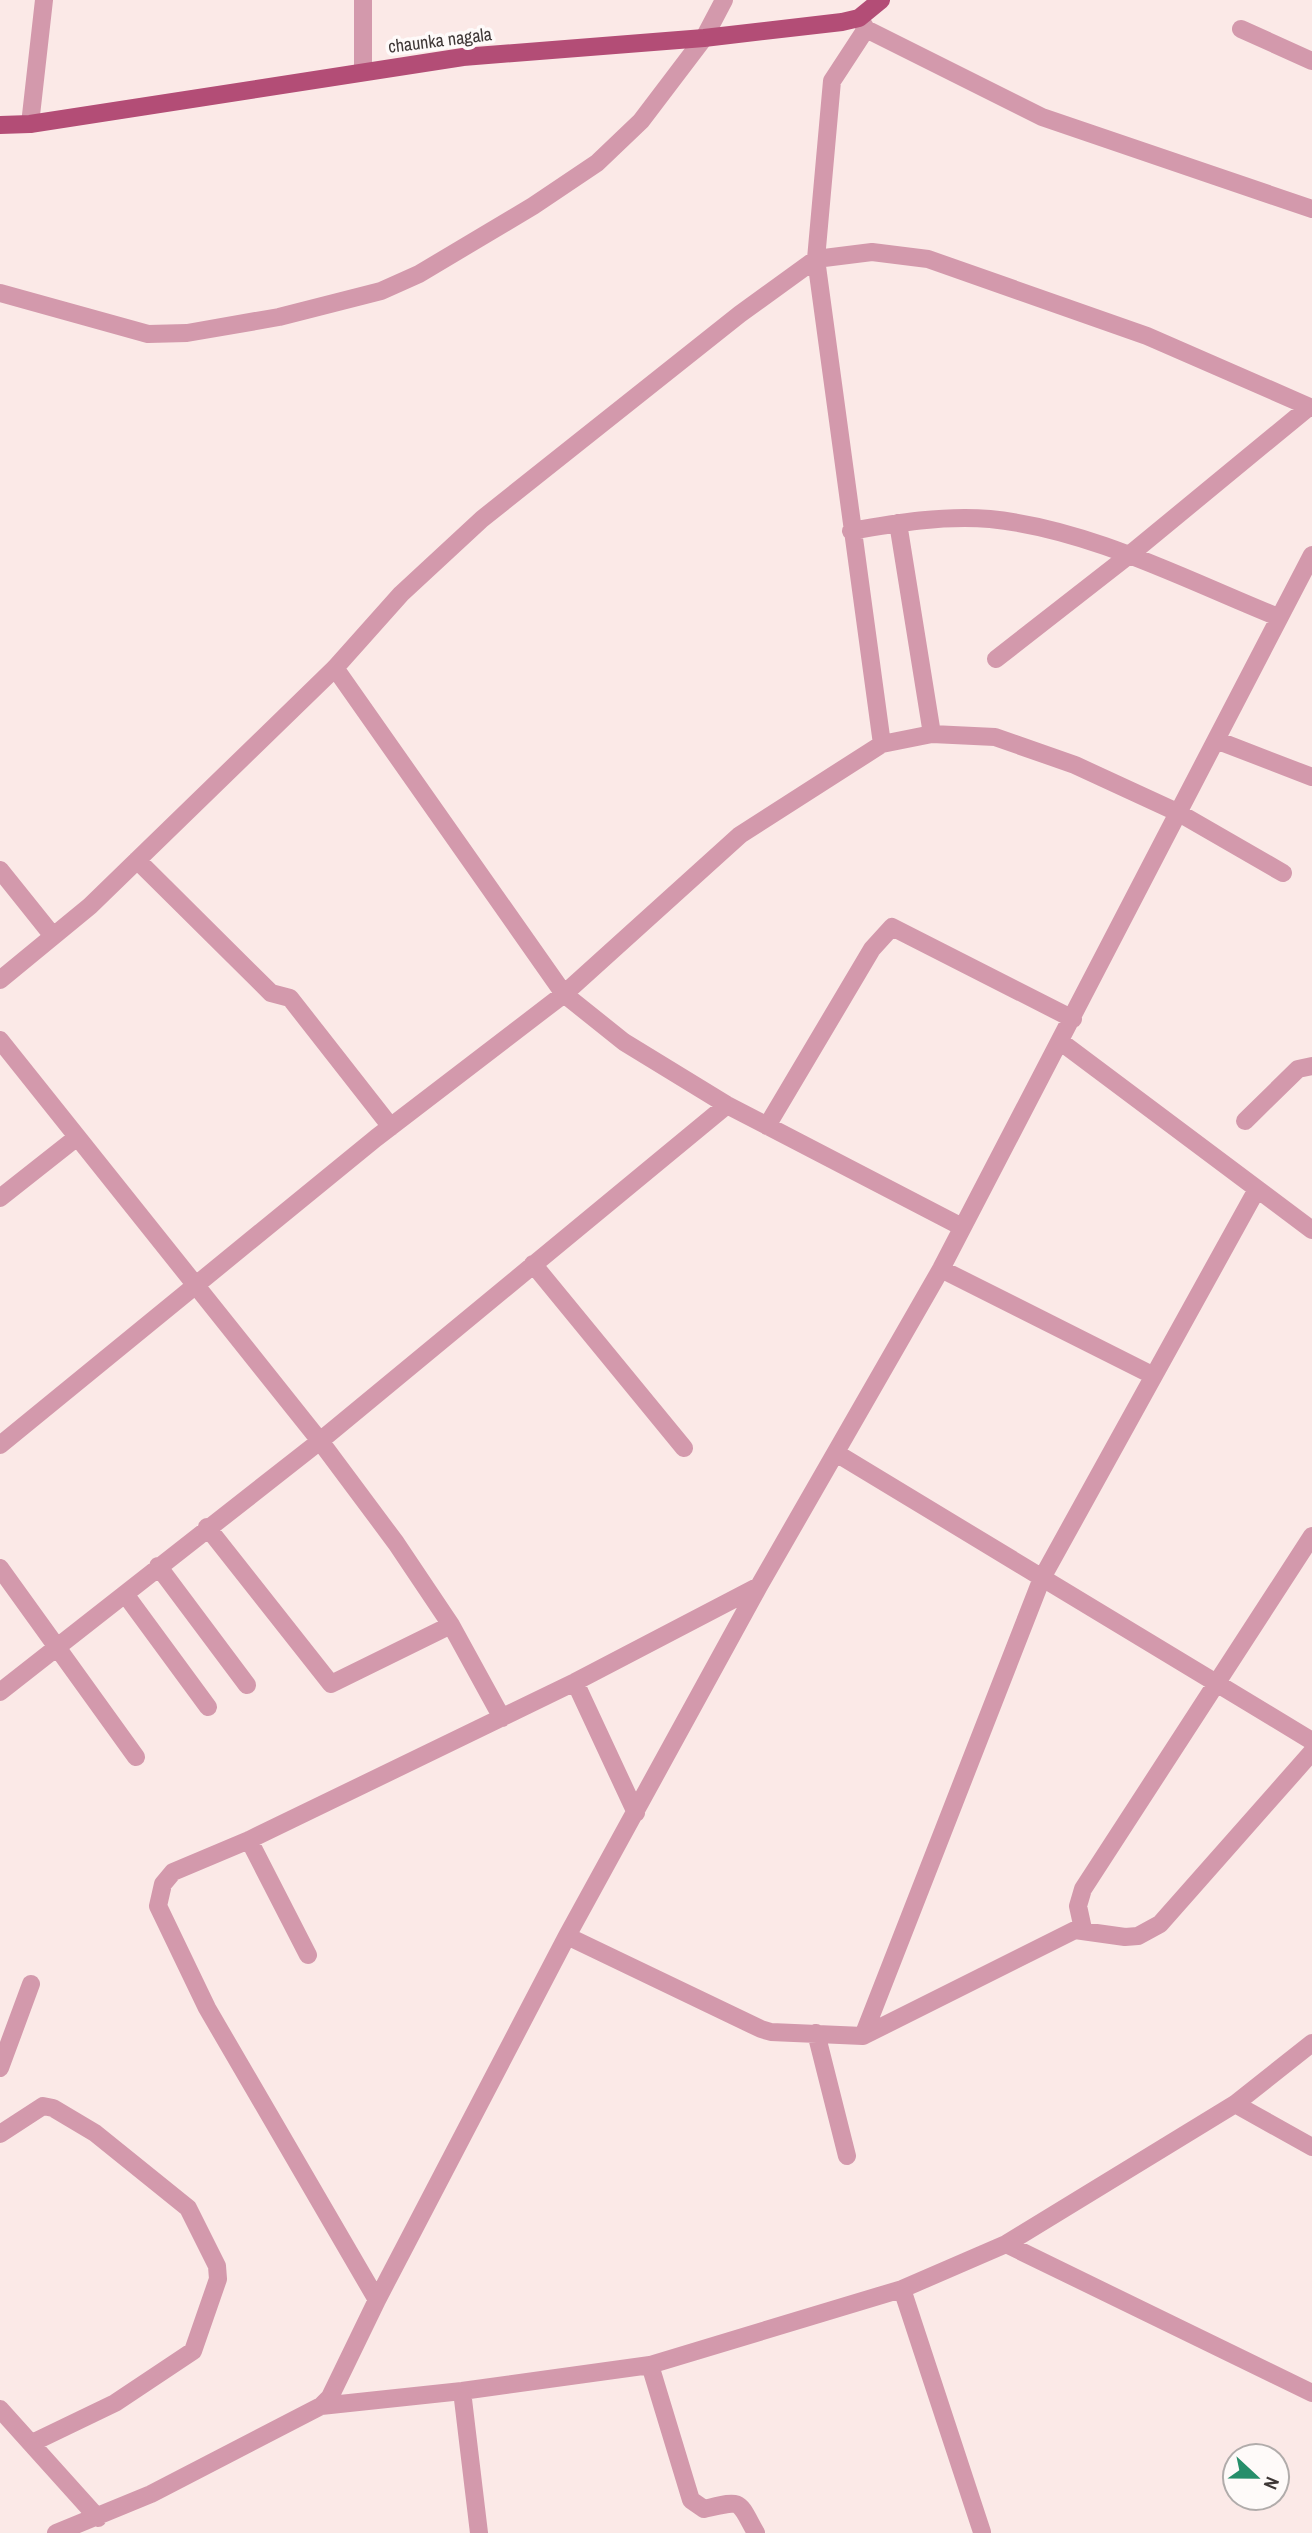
<svg xmlns="http://www.w3.org/2000/svg" width="1312" height="2533" viewBox="0 0 1312 2533" font-family="'Archivo Narrow',sans-serif">
	<style>
		.lines { fill: none; stroke-linecap: round; stroke-linejoin: round }
		.minor { stroke: #d399ac; stroke-width: 18 }
		.major { stroke: #b34d76; stroke-width: 18 }
		.labels { text-anchor: middle; dominant-baseline: central; stroke-width: 7; stroke-linejoin: round; paint-order: stroke }
		.street-label { font-size: 18px; fill: #3e3736; stroke: #fefaf9 }
	</style>
	<rect width="100%" height="100%" fill="#fbe9e7"/>
	<g class="lines">
		<!-- minor -->
		<path class="minor" d="M363 0V71
			M860 19 866 29 1042 117 1312 209
			M866 29 832 81 816 259 882 744
			M1241 29 1312 61
			M30 124 44 0
			M0 293 148 334 187 333 279 317 381 291 419 274 533 206 597 163 641 121 704 38 724 0
			M898 523 932 734
			M851 531C896 523 944 515 990 519 1090 529 1186 580 1278 617
			M996 659 1128 556 1309 407
			M335 668 564 994 624 1042 727 1105 962 1227
			M1216 740 1312 777
			M137 860 271 993 290 998 391 1127
			M0 870 53 936
			M0 980 90 906 335 668 401 594 482 519 740 314 816 259 872 252 928 259 1147 336 1312 408
			M0 1040 320 1441 396 1543 451 1625 502 1718
			M1061 1042 1312 1230
			M1245 1121 1298 1069 1312 1066
			M767 1126 872 949 892 927 1073 1019
			M0 1198 76 1138
			M533 1264 684 1448
			M941 1269 1152 1375
			M0 1445 376 1138 564 994 740 835 882 744 932 734 995 737 1075 765 1179 813 1283 873
			M836 1453 1312 1741
			M207 1527 331 1684 451 1625
			M158 1566 247 1685
			M0 1568 136 1757
			M125 1594 208 1707
			M575 1682 636 1813
			M0 1692 320 1441 727 1105
			M249 1840 308 1955
			M1083 1929 1078 1906 1083 1889 1312 1536
			M567 1936 761 2029 771 2032 863 2036 1042 1578 1256 1191
			M816 2033 847 2156
			M863 2036 1075 1930 1125 1937 1138 1936 1160 1924 1312 1752
			M0 2068 31 1984
			M1235 2104 1312 2147
			M0 2134 43 2106 53 2108 95 2133 188 2208 217 2266 218 2279 193 2351 115 2403 32 2443
			M1006 2244 1312 2393
			M902 2289 982 2532
			M377 2300 207 2008 158 1906 163 1884 173 1872 249 1840 575 1682 759 1586
			M650 2365 691 2500 704 2509C743 2500 737 2499 756 2533
			M462 2391 479 2533
			M321 2406 462 2391 650 2365 902 2289 1006 2244 1235 2104 1312 2043
			M0 2409 98 2518
			M56 2533 151 2494 321 2406 330 2397 377 2300 567 1936 759 1586 941 1269 1312 555"/>
		<!-- major -->
		<path class="major" d="M0 125 30 124 463 57 704 38 842 22 859 18 881 0"/>
	</g>
	<g class="labels">
		<!-- street labels -->
		<g class="street-label">
			<text transform="translate(440 40) rotate(-7)">chaunka nagala</text>
		</g>
	</g>
	<!-- north arrow -->
	<g transform="translate(1256 2477) rotate(112)"><circle r="33" fill="#fefaf9" stroke="#b1acab" stroke-width="2"/>
	<path d="M0-5L12 26L0 18L-12 26Z" fill="#268e6a"/>
	<text y="-10" font-size="19" font-weight="bold" text-anchor="middle" fill="#3e3736">N</text>
	</g>
</svg>
